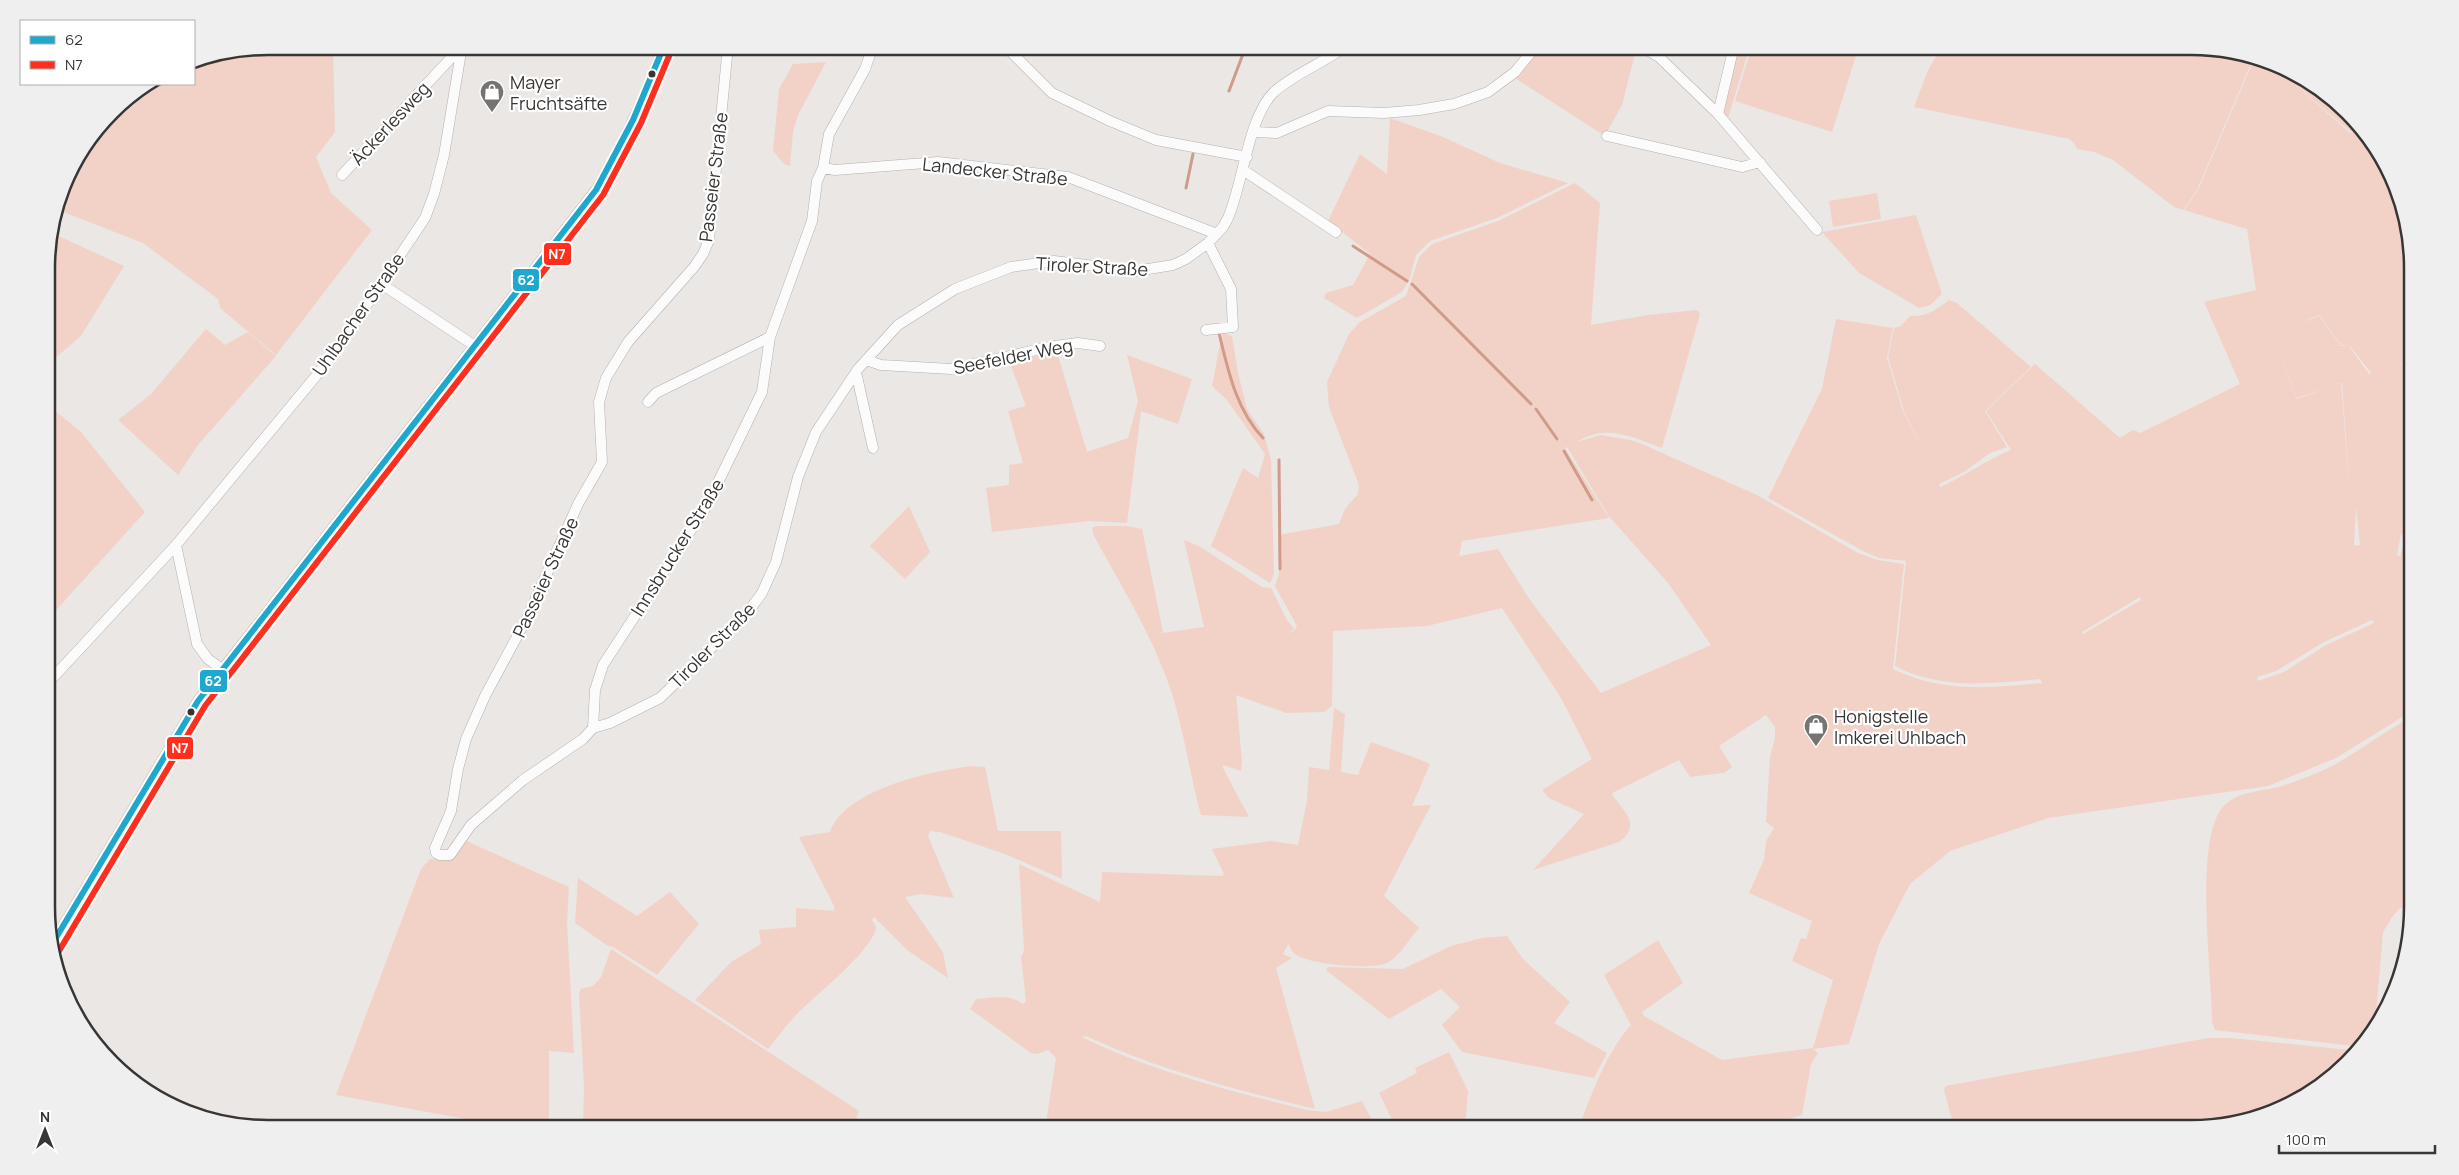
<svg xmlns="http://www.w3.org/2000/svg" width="2459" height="1175" viewBox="0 0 2459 1175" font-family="Manrope,sans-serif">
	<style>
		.green { fill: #f2d2c7; fill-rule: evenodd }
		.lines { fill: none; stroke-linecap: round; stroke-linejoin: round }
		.stream { stroke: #d09b8b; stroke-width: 3 }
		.minor-casing { stroke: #b3b1b0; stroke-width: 11 }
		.minor { stroke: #fcfbfb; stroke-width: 10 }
		.bus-1-casing { stroke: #fff; stroke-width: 10 }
		.bus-2-casing { stroke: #fff; stroke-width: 10 }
		.bus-1 { stroke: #1ea8ce; stroke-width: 6 }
		.bus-2 { stroke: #ff2e1d; stroke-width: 6 }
		.bus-dot { fill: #383635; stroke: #fff; stroke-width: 2 }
		.labels { text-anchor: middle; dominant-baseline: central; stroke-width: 4.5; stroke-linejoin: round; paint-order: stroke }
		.poi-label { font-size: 18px; fill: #383635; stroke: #fff; text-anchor: start }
		.street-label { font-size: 18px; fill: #383635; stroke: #fff }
		.rim { fill: none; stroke: #383635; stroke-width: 2.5 }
		.line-badge { stroke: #fff; stroke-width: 2 }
		.badge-label { font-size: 14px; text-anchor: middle; font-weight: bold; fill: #fff }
	</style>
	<rect width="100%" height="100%" fill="#eae7e5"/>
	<!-- green -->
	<path class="green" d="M268 46H333L335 132 316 157 331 193 372 230 276 355 220 308 218 299 143 243 58 210 69 170 122 101 150 84H194V61Z
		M1540 46H1626L1636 50 1622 105 1605 136 1513 77Z
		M1738 46H1750L1728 118 1721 111Z
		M1752 46H1859L1832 132 1735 101Z
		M1942 46H2191L2253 59 2197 190 2183 210 2174 207 2113 160 2094 152 2077 149 2074 143 2069 139 1914 107 1928 70Z
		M2254 59C2300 68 2329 95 2361 127L2351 132 2289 79 2350 133 2362 128 2367 133 2396 183 2411 239V371L2397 361 2411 373 2412 711 2336 758 2268 786 2048 818 1950 851 1910 884 1879 944 1849 1044 1813 1049 1818 1053 1811 1064 1802 1115 1759 1128H1578C1593 1093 1605 1054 1631 1025L1604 975 1658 940 1683 983 1642 1012 1644 1016 1722 1060 1813 1048 1833 980 1792 961 1801 938 1806 939 1812 921 1749 893 1764 860 1766 841 1774 828 1766 822 1770 757 1775 738V727L1766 715 1719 746 1732 767 1724 773 1690 777 1679 760 1614 792 1612 794C1624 812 1642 825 1619 842L1533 870 1584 814 1549 798 1542 790 1592 759 1561 698 1502 608 1427 626 1333 631 1332 706 1324 712 1286 713 1236 695 1242 762 1241 771 1223 765V768L1249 817 1201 815C1189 772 1184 728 1169 685 1151 633 1120 584 1094 536L1092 528 1096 526H1127L1142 529 1163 632 1155 634 1204 627 1184 540 1199 546 1262 587 1271 588 1287 620 1294 629 1287 634 1295 630 1297 626 1275 586 1279 574 1278 535 1339 524 1345 509 1358 494 1359 485 1329 407 1327 382 1349 334 1360 322 1406 296 1419 257 1432 244 1498 221 1575 183 1600 203 1591 325 1648 315 1697 310 1700 314 1662 448C1633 437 1605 423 1577 442L1601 435 1635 441 1757 495 1858 553 1878 560 1904 564 1893 669C1942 693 1990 688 2042 683L2040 679C1990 684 1941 690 1895 666L1906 561 1879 558 1861 550 1768 498 1822 389 1836 319 1893 328 1887 358 1903 411 1922 449 1904 411 1888 357 1894 328 1901 326 1910 316C1927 317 1937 309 1949 300L1957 303 2031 367 1985 411 2007 447 1990 453 1964 472 1939 484 1940 487C1965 476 1986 460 2011 450L1986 411 2035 364 2120 438 2133 430 2140 433 2240 384 2204 302 2256 290 2247 229 2184 210 2198 190ZM2319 315 2341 345 2350 346 2371 373 2369 374 2349 346H2341L2319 316 2298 324ZM2272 335 2297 398 2342 383 2351 508 2341 383 2297 399ZM1567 447 1608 515 1668 583 1711 645 1601 693 1530 600 1498 549 1459 556 1462 541 1609 518 1565 448ZM2356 507 2360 545 2354 546ZM2401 534 2406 535 2400 556 2397 555ZM2140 597 2141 600 2083 634 2082 632ZM2372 620 2374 623 2326 645 2284 672 2258 681 2257 677 2276 671 2324 642Z
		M826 62 798 115 793 132 790 166 784 164 773 151 779 89 793 64Z
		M1390 118 1443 137 1500 163 1568 183 1497 218 1430 241 1416 255 1409 281 1402 292 1357 318 1324 298 1326 293 1353 285 1370 254 1328 221 1360 154 1387 174Z
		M1877 193 1881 219 1833 227 1829 201Z
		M1916 215 1942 294 1930 305 1919 308 1859 273 1822 232Z
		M52 233 124 266 81 336 47 365V253Z
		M206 329 225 345 248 332 276 356 198 445 178 475 118 420 151 394Z
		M1222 333 1232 336 1238 373 1247 409 1264 434 1271 460 1274 574 1270 583 1211 546 1243 468 1258 478 1265 454 1227 400 1212 386Z
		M1057 352 1087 452 1128 438 1138 401 1127 355 1192 379 1178 424 1141 411 1127 523 1089 521 992 532 986 488 1009 485V465L1023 463 1008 411 1026 406 1009 361Z
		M47 404 81 432 145 512 48 619Z
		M909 506 930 552 905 579 870 546Z
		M1334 708 1345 714 1341 772 1358 775 1371 742C1391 750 1411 755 1430 764L1412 806 1431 805 1384 896 1419 928C1410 938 1399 957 1387 963 1371 970 1310 965 1295 954 1292 952 1290 947 1288 944L1283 954 1292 958 1276 968 1315 1109C1237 1090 1159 1070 1086 1036L1082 1037C1153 1072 1231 1091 1307 1110L1326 1112 1362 1101 1376 1128 1045 1129 1056 1058 1048 1050 1037 1054 1031 1053 970 1009 976 999C993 998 1008 993 1023 1004L1026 1001 1021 957 1024 951 1019 864 1100 902 1102 872 1222 876 1224 874 1212 849 1271 841 1298 845 1307 801 1309 767 1329 770Z
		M2412 717 2413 907 2412 909 2400 908 2392 917 2383 932 2375 1026 2362 1047 2215 1030 2212 1022C2212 975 2194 843 2222 808 2236 790 2265 792 2285 785 2302 779 2319 773 2334 765 2361 750 2385 731 2412 717Z
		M972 766 985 767 998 831H1061L1062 879 1005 854 940 832 930 831 928 836 954 898 921 894 905 897 943 952 948 978 907 950 874 917 872 920 876 927C874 949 815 996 798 1013 787 1024 778 1037 768 1049L695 1000 731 962 761 944 759 930 796 927V908L834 911V906L799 837 830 832C845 789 932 771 972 766Z
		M462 839 569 887 567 922 574 1053 549 1051V1124L496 1127 487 1123 336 1095 421 869 430 859H442Z
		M578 878 637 916 670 892 699 924 657 975 613 947 608 946 575 923Z
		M1507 936 1523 959 1570 1002 1554 1023 1607 1053 1594 1078 1462 1052 1442 1025 1460 1007 1441 989 1389 1019 1326 970 1328 967 1403 969 1451 946 1482 938Z
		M611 949 859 1111 853 1129H583L584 1087 579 994 581 989 593 986 601 977Z
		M2208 1038H2231L2359 1051 2314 1091 2262 1117 2205 1128H1954L1944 1090 1946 1086 1962 1083Z
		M1449 1052 1468 1091 1465 1128H1396L1379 1093 1417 1073 1415 1068Z"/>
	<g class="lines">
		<!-- stream -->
		<path class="stream" d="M1229 91 1246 46
			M1186 188 1193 154
			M1353 246 1407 281
			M1412 284 1531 404
			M1219 333C1228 370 1236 410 1263 438
			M1536 409 1557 439
			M1564 451 1592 500
			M1279 460 1280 569"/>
		<defs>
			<path id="minor" d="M728 46 709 240 703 254 694 267 628 342 606 378 599 402 602 462 578 504 527 618 485 696 466 739 458 769 451 811 435 848 436 853 440 855H450L471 825 523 780 583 739 593 728 610 723 660 698 748 612 762 593 776 562 798 477 816 432 858 369 898 325 955 289 1011 267 1054 261 1136 271 1173 265 1186 259 1208 243 1223 227 1228 218C1243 184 1248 117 1274 92 1295 73 1324 63 1346 46
				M1005 46 1052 93 1110 121 1156 140 1247 157
				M1640 46 1659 57 1718 114 1817 230
				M1718 114 1734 46
				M1254 132 1277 133 1328 111 1384 113 1419 110 1454 104 1488 92 1515 72 1536 46
				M1607 136 1742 167 1760 162
				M823 168 835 170 938 162 1068 177 1217 234
				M1243 170 1336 232
				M342 175 451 58 461 52
				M380 283 475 346
				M1206 330 1233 327 1231 289 1208 243
				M866 360 881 365 951 369 1054 346 1078 343 1100 346
				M856 372 873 448
				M648 402 656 393 770 337
				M176 545 197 644 208 659 222 669
				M48 683 176 545 316 376 350 330 425 218 434 194 444 155 461 52 465 46
				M593 728 595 690 603 665 706 507 762 392 770 337 812 221 817 181 823 168 829 134 865 69 873 46
				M51 946 198 701 596 190C624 144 645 96 664 46"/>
		</defs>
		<!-- minor casing -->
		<use href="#minor" class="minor-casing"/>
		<!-- minor -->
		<use href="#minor" class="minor"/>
		<defs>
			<path id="bus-1" d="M51 946 198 701 596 190 633 120 664 46"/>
			<path id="bus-2" d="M59 951 205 706 603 195 641 123 672 49"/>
		</defs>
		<!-- bus-1 casing -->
		<use href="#bus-1" class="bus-1-casing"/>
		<!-- bus-2 casing -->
		<use href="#bus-2" class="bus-2-casing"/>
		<!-- bus-1 -->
		<use href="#bus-1" class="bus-1"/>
		<!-- bus-2 -->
		<use href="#bus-2" class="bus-2"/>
	</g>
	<!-- icons -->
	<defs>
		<symbol id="shop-pin" viewBox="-11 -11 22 30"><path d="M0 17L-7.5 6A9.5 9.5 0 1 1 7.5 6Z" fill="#767473" stroke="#fff"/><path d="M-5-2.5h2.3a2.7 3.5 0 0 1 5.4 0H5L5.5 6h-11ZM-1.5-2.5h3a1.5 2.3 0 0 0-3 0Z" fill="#fff"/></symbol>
	</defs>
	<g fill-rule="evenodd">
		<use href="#shop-pin" x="478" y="78" width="28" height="38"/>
		<use href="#shop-pin" x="1802" y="712" width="28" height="38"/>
	</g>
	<!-- markers -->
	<g class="bus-dot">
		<circle cx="652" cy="74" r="4.5"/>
		<circle cx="191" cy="712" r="4.5"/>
	</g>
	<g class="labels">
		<!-- poi labels -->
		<g class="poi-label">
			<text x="510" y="82">Mayer<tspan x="510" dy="21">Fruchtsäfte</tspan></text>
			<text x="1834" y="716">Honigstelle<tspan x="1834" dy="21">Imkerei Uhlbach</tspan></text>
		</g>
		<!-- street labels -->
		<g class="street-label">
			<text transform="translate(390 123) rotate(-47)">Äckerlesweg</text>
			<text transform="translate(995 171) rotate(6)">Landecker Straße</text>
			<text transform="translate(713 177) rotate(-83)">Passeier Straße</text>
			<text transform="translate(1092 266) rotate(3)">Tiroler Straße</text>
			<text transform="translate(358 314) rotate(-55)">Uhlbacher Straße</text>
			<text transform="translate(1013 356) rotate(-11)">Seefelder Weg</text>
			<text transform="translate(677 547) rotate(-58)">Innsbrucker Straße</text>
			<text transform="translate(545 577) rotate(-65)">Passeier Straße</text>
			<text transform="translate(712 645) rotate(-45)">Tiroler Straße</text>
		</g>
	</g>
	<!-- crop -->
	<path d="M0 0H2459V1175H0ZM268 55H2191A213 213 0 0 1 2404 268V907A213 213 0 0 1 2191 1120H268A213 213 0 0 1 55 907V268A213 213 0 0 1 268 55Z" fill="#efefef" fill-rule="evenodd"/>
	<path class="rim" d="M268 55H2191A213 213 0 0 1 2404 268V907A213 213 0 0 1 2191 1120H268A213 213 0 0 1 55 907V268A213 213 0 0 1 268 55Z"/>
	<g class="line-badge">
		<rect x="543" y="242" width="29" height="24" rx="5" fill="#ff2e1d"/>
		<rect x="512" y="268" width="28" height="24" rx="5" fill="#1ea8ce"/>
		<rect x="199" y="669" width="29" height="24" rx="5" fill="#1ea8ce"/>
		<rect x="166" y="736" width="28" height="24" rx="5" fill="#ff2e1d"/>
	</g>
	<g class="badge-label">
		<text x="557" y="259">N7</text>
		<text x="526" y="285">62</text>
		<text x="213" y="686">62</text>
		<text x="180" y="753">N7</text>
	</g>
	<!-- legend -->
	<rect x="20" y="20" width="175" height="65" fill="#ffffff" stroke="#afafae"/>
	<rect x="30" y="36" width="25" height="8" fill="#1ea8ce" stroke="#afafae"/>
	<text x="65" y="45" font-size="15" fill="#383635">62</text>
	<rect x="30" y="61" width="25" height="8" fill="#ff2e1d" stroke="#afafae"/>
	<text x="65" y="70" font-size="15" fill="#383635">N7</text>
	<!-- north arrow -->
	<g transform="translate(45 1130)" stroke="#ffffff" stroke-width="4" paint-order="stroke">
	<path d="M0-4L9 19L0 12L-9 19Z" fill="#383635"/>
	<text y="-8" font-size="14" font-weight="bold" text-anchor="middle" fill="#383635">N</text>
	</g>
	<!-- scale -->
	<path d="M2279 1145v8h156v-8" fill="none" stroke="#383635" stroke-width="2.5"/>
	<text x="2286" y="1145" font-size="15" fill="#383635" stroke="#ffffff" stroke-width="4" paint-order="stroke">100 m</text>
</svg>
